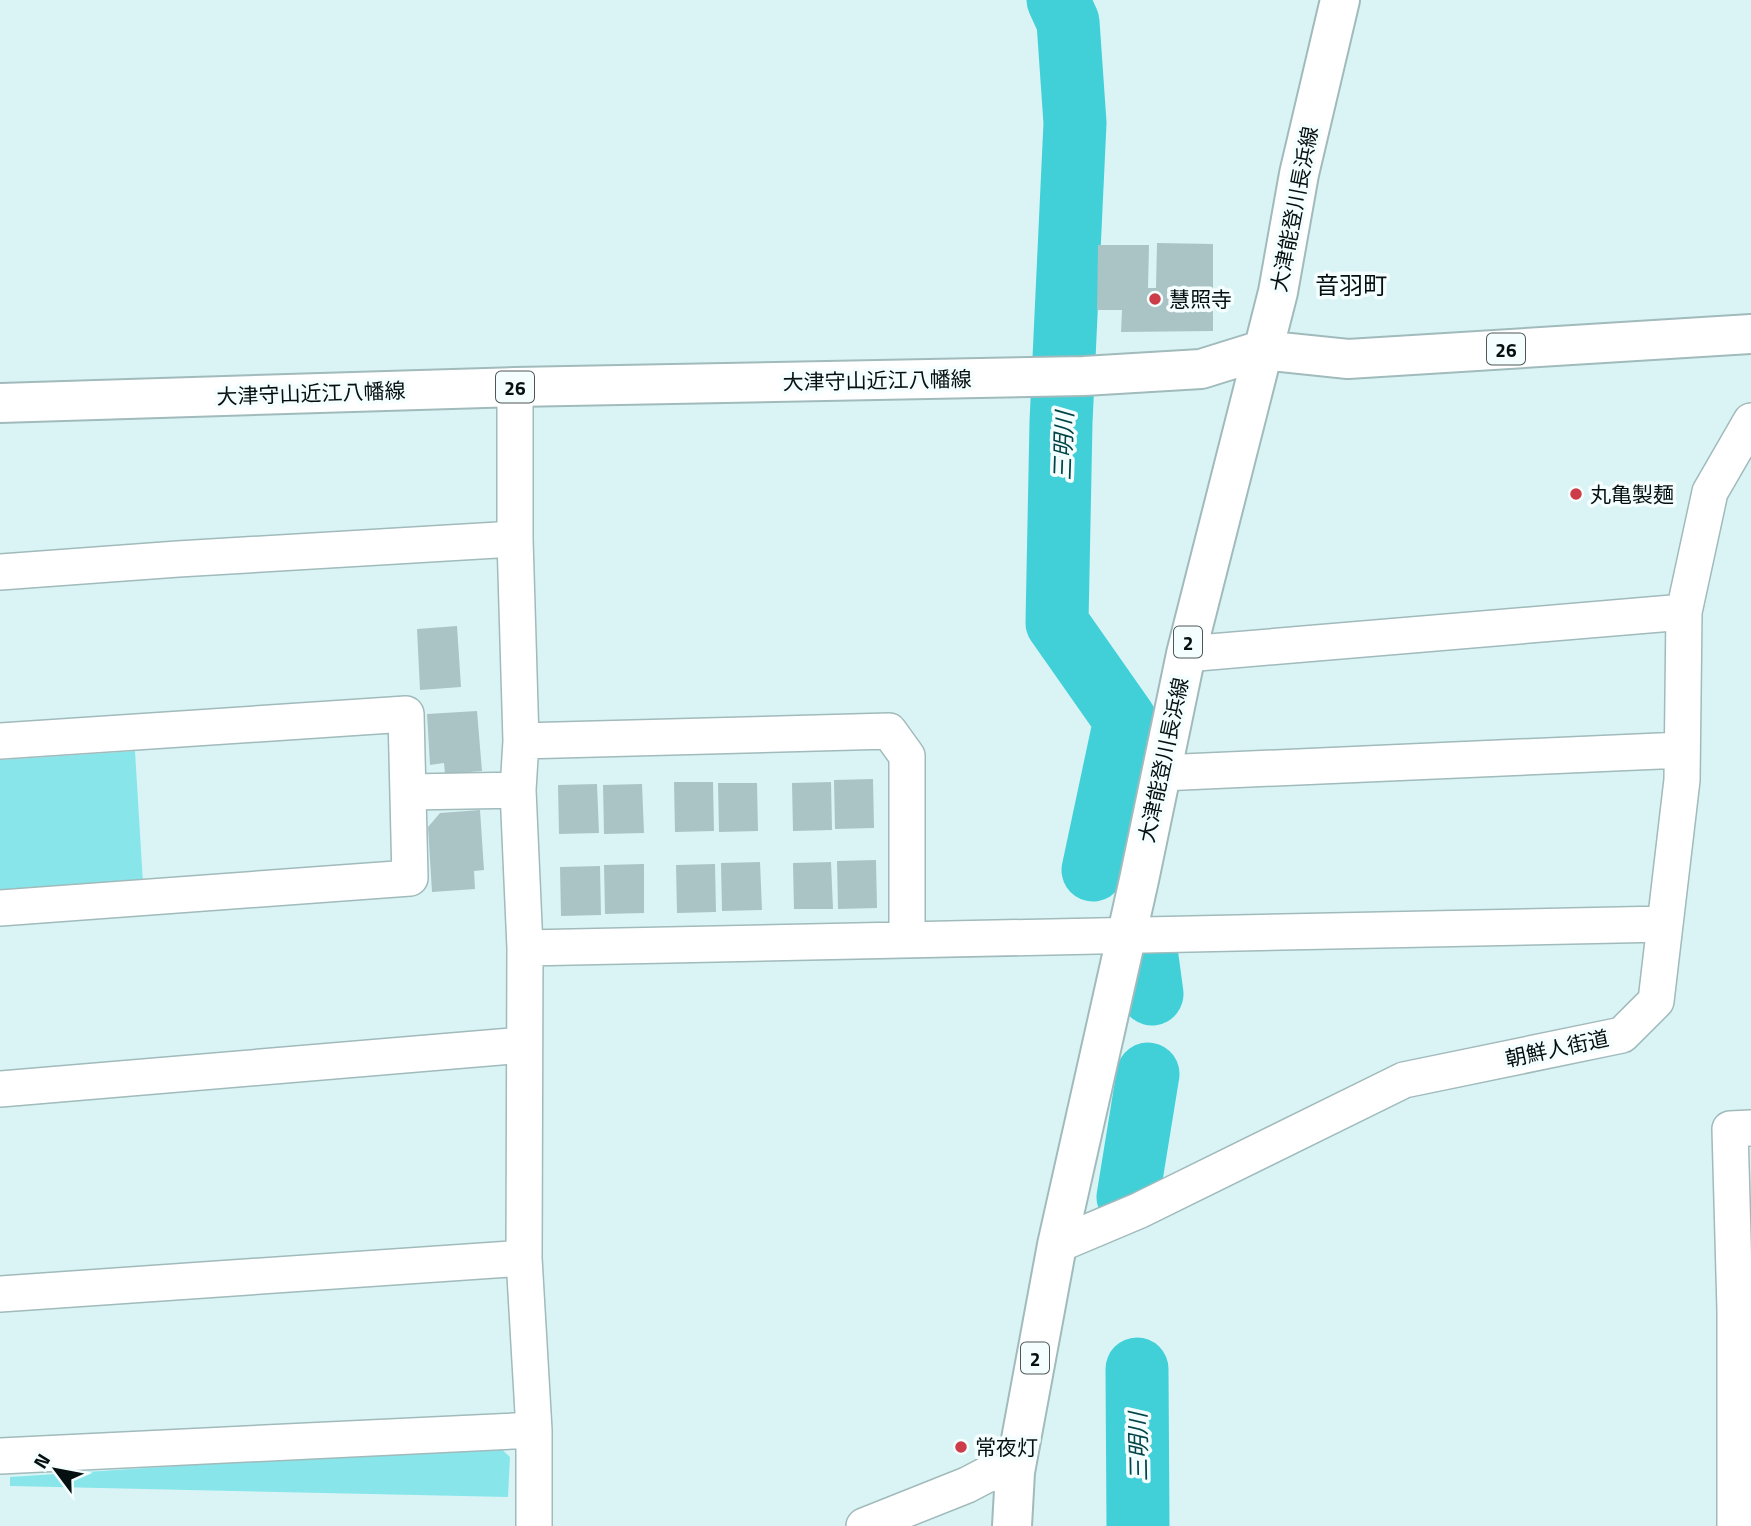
<svg xmlns="http://www.w3.org/2000/svg" width="1751" height="1526" viewBox="0 0 1751 1526" font-family="'Titillium Web','Noto Sans JP',sans-serif">
	<style>
		.green { fill: #88e6eb }
		.lines { fill: none; stroke-linecap: round; stroke-linejoin: round }
		.river { stroke: #41d0d8; stroke-width: 63 }
		.building { fill: #aac4c5 }
		.minor-casing { stroke: #a1babb; stroke-width: 38 }
		.primary-casing { stroke: #a1babb; stroke-width: 42 }
		.minor { stroke: #fff; stroke-width: 35 }
		.primary { stroke: #fff; stroke-width: 38 }
		.poi-dot { fill: #cd3d49; stroke: #f4fefe; stroke-width: 2.5 }
		.labels { text-anchor: middle; dominant-baseline: central; stroke-width: 7; stroke-linejoin: round; paint-order: stroke }
		.shield { fill: #f4fefe; stroke: #4e5758; stroke-width: 2 }
		.shield-label { font-size: 19px; font-weight: bold; fill: #071011 }
		.street-label { font-size: 21px; fill: #071011; stroke: #f4fefe }
		.poi-label { font-size: 21px; fill: #071011; stroke: #f4fefe; text-anchor: start }
		.water-label { font-size: 23px; font-style: italic; fill: #024448; stroke: #f4fefe }
		.quarter-label { font-size: 24px; fill: #071011; stroke: #f4fefe }
	</style>
	<rect width="100%" height="100%" fill="#daf4f6"/>
	<!-- green -->
	<path class="green" d="M135 751 143 883 0 892V760Z
		M497 1445 510 1457 508 1497 10 1486V1477Z"/>
	<g class="lines">
		<!-- river -->
		<path class="river" d="M1058 0 1068 22 1075 123 1061 422 1057 623 1125 720 1093 870
			M1147 957 1152 994
			M1128 1197 1148 1074
			M1137 1369 1138 1526"/>
	</g>
	<!-- building -->
	<path class="building" d="M1157 243 1213 244V331L1121 332 1122 310H1097L1098 245H1149L1148 288H1156Z
		M457 626 461 687 420 690 417 629Z
		M477 711 482 771 445 774 444 763 430 765 427 714Z
		M873 779 874 828 835 829 834 780Z
		M674 782H713L714 831 675 832Z
		M831 782 832 830 793 831 792 783Z
		M718 783H757L758 831 719 832Z
		M597 784 599 833 559 834 558 785Z
		M642 784 644 833 604 834 603 785Z
		M480 810 484 870 474 871 475 889 432 892 428 827 440 813Z
		M876 860 877 908 838 909 837 861Z
		M760 862 762 910 722 911 721 863Z
		M831 862 833 909H794L793 863Z
		M644 864V913L605 914 604 865Z
		M715 864 716 912 677 913 676 865Z
		M600 866 601 915 561 916 560 867Z"/>
	<g class="lines">
		<defs>
			<path id="minor" d="M515 387V539L521 741 518 790 525 948 524 1258 534 1430V1526
				M0 572 178 559 515 539
				M1186 654 1684 612
				M0 741 406 714 410 878 0 908
				M521 741 889 731 907 756V938
				M1161 773 1682 750
				M408 792 518 790
				M525 948C905 938 1285 931 1665 924
				M0 1089 523 1045
				M1057 1245 1140 1210 1404 1080 1622 1035 1656 1001 1682 780 1684 612 1710 492 1751 421
				M0 1294 524 1258
				M0 1456 534 1430
				M864 1526 967 1485 988 1474 1015 1472
				M1735 1526V1310L1730 1129 1751 1128"/>
			<path id="primary" d="M0 403 515 387 1084 376 1201 369 1262 350 1348 359 1751 334
				M1012 1526 1015 1472 1057 1245 1139 880 1186 654 1278 292 1299 174 1340 0"/>
		</defs>
		<!-- minor casing -->
		<use href="#minor" class="minor-casing"/>
		<!-- primary casing -->
		<use href="#primary" class="primary-casing"/>
		<!-- minor -->
		<use href="#minor" class="minor"/>
		<!-- primary -->
		<use href="#primary" class="primary"/>
	</g>
	<!-- markers -->
	<g class="poi-dot">
		<circle cx="1155" cy="299" r="7"/>
		<circle cx="1576" cy="494" r="7"/>
		<circle cx="961" cy="1447" r="7"/>
	</g>
	<g class="labels">
		<!-- shield labels -->
		<g class="shield">
			<rect x="1487" y="333.5" width="38" height="31" rx="5"/>
			<rect x="496" y="371.5" width="38" height="31" rx="5"/>
			<rect x="1174" y="626.5" width="28" height="31" rx="5"/>
			<rect x="1021" y="1342.5" width="28" height="31" rx="5"/>
		</g>
		<g class="shield-label">
			<text x="1506" y="349">26</text>
			<text x="515" y="387">26</text>
			<text x="1188" y="642">2</text>
			<text x="1035" y="1358">2</text>
		</g>
		<!-- street labels -->
		<g class="street-label">
			<text transform="translate(1294 209) rotate(-79)">大津能登川長浜線</text>
			<text transform="translate(877 380) rotate(-1)">大津守山近江八幡線</text>
			<text transform="translate(311 393) rotate(-2)">大津守山近江八幡線</text>
			<text transform="translate(1163 760) rotate(-78)">大津能登川長浜線</text>
			<text transform="translate(1557 1048) rotate(-12)">朝鮮人街道</text>
		</g>
		<!-- poi labels -->
		<g class="poi-label">
			<text x="1169" y="299">慧照寺</text>
			<text x="1590" y="494">丸亀製麺</text>
			<text x="975" y="1447">常夜灯</text>
		</g>
		<!-- water labels -->
		<g class="water-label">
			<text transform="translate(1063 446) rotate(-88)">三明川</text>
			<text transform="translate(1138 1447) rotate(-91)">三明川</text>
		</g>
		<!-- quarter labels -->
		<g class="quarter-label">
			<text x="1351" y="285">音羽町</text>
		</g>
	</g>
	<!-- north arrow -->
	<g transform="translate(56 1470) rotate(302)" stroke="#f4fefe" stroke-width="5" paint-order="stroke">
	<path d="M0-5L12 26L0 18L-12 26Z" fill="#071011"/>
	<text y="-10" font-size="19" font-weight="bold" text-anchor="middle" fill="#071011">N</text>
	</g>
</svg>
